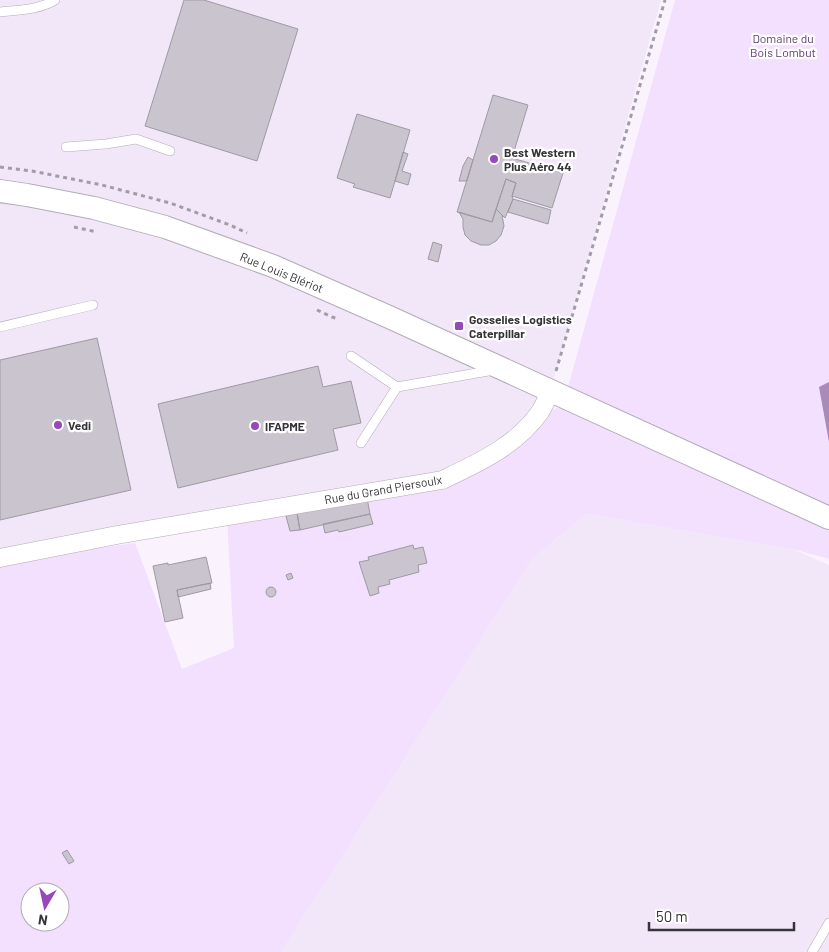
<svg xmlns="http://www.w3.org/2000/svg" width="829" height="952" viewBox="0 0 829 952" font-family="Barlow,sans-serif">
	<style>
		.built { fill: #f2e7f9 }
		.green { fill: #f3dffe; fill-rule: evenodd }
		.water { fill: #a88bb7 }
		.building { fill: #cac4ce; stroke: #9f99a3 }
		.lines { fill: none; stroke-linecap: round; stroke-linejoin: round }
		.service-casing { stroke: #b2acb6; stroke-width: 10 }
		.minor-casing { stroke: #b2acb6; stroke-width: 19 }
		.tertiary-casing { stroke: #b2acb6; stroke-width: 24 }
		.path { stroke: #a19ca5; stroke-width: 3; stroke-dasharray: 4 4; stroke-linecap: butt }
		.service { stroke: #fff; stroke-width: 9 }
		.minor { stroke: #fff; stroke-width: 18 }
		.tertiary { stroke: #fff; stroke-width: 22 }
		.poi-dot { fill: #9749ba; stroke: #fff; stroke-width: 2 }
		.labels { text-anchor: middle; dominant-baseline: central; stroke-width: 4.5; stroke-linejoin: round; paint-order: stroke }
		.park-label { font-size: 12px; fill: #5f3871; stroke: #fff }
		.poi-label { font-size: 12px; font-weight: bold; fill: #373439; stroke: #fff; text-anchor: start }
		.street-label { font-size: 12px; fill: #373439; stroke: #fff }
	</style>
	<rect width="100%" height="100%" fill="#faf3fe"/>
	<!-- built -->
	<path class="built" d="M0 0H661L550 392 541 412 442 480 0 558Z
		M586 514 793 549 829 565V952H281L532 559Z"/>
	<!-- green -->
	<path class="green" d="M675 0H829V559L793 549 586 514 532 559 281 952H0V561L135 543 182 669 234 648 227 517 442 480 541 412 576 404 565 398ZM30 892H60V922H30Z"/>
	<!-- water -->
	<path class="water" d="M829 382V442L819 387Z"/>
	<!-- building -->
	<path class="building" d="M184 0H204L298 29 257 161 145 126Z
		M493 95 528 105 512 158 563 173 552 208 512 196 516 183 506 179 492 222 457 212Z
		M357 114 410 130 390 198 353 187 355 184 337 178Z
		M403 152 408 154 402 171 411 174 408 185 395 181Z
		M468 157 473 160 467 181H459L463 166Z
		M506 179 516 183 512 196 513 199 505 218 496 209Z
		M513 199 551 210 548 224 508 212Z
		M496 209 502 215 504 226 501 235 496 241 489 245H481L471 241 465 235 463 227V219L459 212 492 222Z
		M433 242 442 245 438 262 428 259Z
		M97 338 131 490 0 520V360Z
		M318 366 323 387 351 381 361 423 333 429 338 450 178 488 158 404Z
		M367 498 370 514 300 530 297 513Z
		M297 513 300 530 290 531 286 516Z
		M370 514 373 524 339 532 338 530 325 533 323 524Z
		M413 545 414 549 423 547 427 563 418 565 419 572 389 580 390 584 378 587 379 593 370 596 359 562 369 560 368 557Z
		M206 557 212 583 177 590 183 618 165 622 153 566 168 563V565Z
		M291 573 293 578 288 580 286 575Z
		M210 583 211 589 178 597 177 590Z
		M266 592a5 5 0 1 1 10 0a5 5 0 1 1-10 0Z
		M67 850 74 861 69 864 62 853Z"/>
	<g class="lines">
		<defs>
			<path id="service" d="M0 12C18 10 39 10 55 0
				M66 147 106 144 136 139 170 151
				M0 327 93 305
				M351 356 397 387
				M361 443 397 387 494 370
				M812 952 829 923"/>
			<path id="minor" d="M0 558 117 535 442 480C478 463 516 446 540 412 544 406 547 398 550 392"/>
			<path id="tertiary" d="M0 191 27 195 94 208 165 227 273 266 389 317 829 518"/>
		</defs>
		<!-- service casing -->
		<use href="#service" class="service-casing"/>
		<!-- minor casing -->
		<use href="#minor" class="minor-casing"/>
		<!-- tertiary casing -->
		<use href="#tertiary" class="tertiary-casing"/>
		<!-- path -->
		<path class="path" d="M0 167 32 171 102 185 170 203 230 225 247 233
			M74 227 97 232
			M317 310 332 317 339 319
			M556 371 665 0"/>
		<!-- service -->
		<use href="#service" class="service"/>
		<!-- minor -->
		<use href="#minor" class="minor"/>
		<!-- tertiary -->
		<use href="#tertiary" class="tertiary"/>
	</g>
	<!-- markers -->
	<g class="poi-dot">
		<circle cx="494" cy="159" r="5"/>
		<rect x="454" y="321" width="10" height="10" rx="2.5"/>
		<circle cx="58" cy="425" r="5"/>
		<circle cx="255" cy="426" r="5"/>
	</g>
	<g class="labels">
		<!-- park labels -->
		<g class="park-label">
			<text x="783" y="38">Domaine du<tspan x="783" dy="14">Bois Lombut</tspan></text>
		</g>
		<!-- poi labels -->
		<g class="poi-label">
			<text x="504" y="152">Best Western<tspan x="504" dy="14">Plus Aéro 44</tspan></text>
			<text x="469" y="319">Gosselies Logistics<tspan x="469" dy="14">Caterpillar</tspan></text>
			<text x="68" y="425">Vedi</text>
			<text x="265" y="426">IFAPME</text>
		</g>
		<!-- street labels -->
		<g class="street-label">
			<text transform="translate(282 272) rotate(22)">Rue Louis Blériot</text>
			<text transform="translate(383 489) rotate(-10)">Rue du Grand Piersoulx</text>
		</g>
	</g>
	<!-- north arrow -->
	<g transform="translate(45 907) rotate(189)"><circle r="24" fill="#ffffff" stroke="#afaeb0"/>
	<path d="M0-4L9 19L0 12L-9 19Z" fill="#9749ba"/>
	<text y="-8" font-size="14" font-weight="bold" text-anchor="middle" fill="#373439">N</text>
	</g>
	<!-- scale -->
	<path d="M649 922v8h145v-8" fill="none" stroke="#373439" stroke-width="2.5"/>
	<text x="656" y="922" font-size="15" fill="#373439" stroke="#ffffff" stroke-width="4" paint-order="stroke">50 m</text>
</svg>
